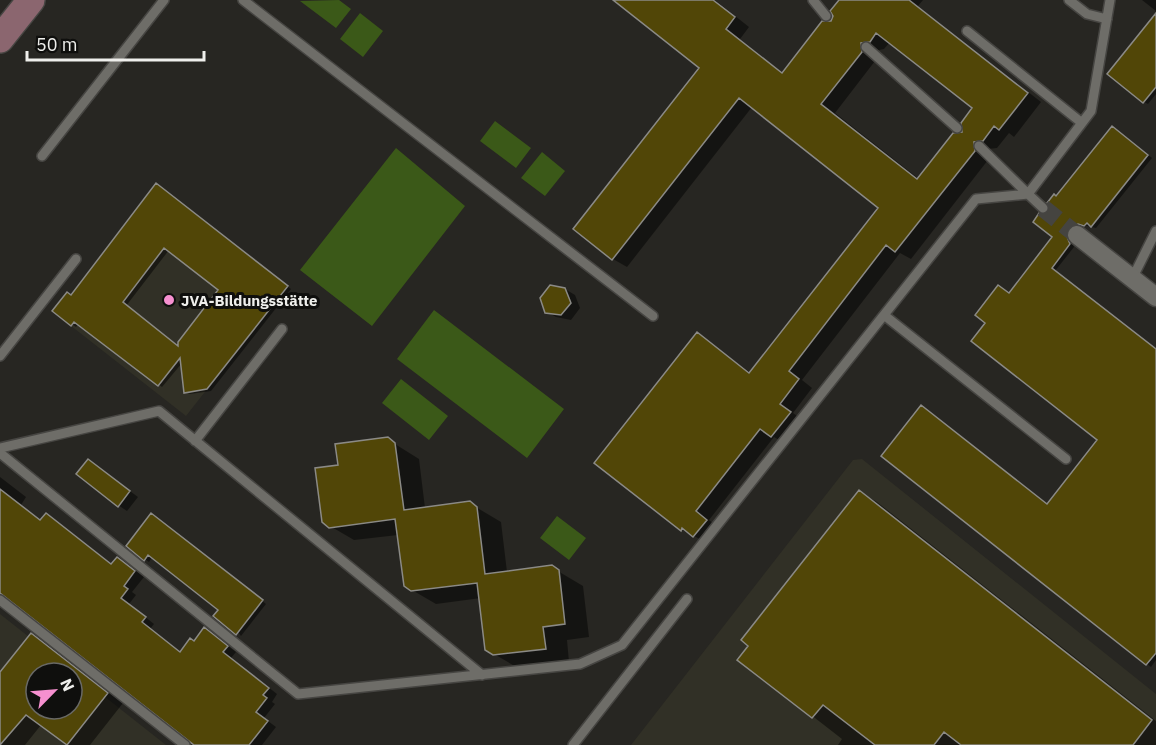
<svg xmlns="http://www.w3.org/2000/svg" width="1156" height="745" viewBox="0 0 1156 745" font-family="'IBM Plex Sans',sans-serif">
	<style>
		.built { fill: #313026; fill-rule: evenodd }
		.green { fill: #3b5918 }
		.shadow { fill: #0007; fill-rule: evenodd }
		.building { fill: #514607; stroke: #8b8a86; stroke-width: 1.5; fill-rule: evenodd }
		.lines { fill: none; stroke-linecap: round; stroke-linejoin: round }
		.street-tunnel { stroke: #454440; stroke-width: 18; stroke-dasharray: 18 9; stroke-linecap: butt }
		.lane-casing { stroke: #464542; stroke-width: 12 }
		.street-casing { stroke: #464542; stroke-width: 21 }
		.secondary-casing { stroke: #464542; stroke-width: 30 }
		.lane { stroke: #6e6d68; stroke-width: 9 }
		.street { stroke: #6e6d68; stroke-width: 18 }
		.secondary { stroke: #8b666f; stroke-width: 27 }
		.poi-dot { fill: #f690cf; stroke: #0f0f0d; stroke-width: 2 }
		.labels { text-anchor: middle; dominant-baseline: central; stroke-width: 6; stroke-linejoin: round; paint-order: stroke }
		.poi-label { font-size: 15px; font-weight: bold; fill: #efefec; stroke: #0f0f0d; text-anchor: start }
	</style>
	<rect width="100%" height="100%" fill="#272622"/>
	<!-- built -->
	<path class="built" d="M156 183 288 286 186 416 52 311 67 292 71 295Z
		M862 459 1156 694V745H631L853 460Z
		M0 614 166 745H0ZM36 673H72V709H36Z"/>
	<!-- green -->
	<path class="green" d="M339 0 351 9 336 28 300 1Z
		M360 13 383 31 363 57 340 39Z
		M495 121 531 148 516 168 480 141Z
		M396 148 465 206 372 326 300 270Z
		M542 152 565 171 545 196 521 178Z
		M434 310 564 409 527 458 397 359Z
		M401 379 448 416 429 440 382 403Z
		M557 516 586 538 569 560 540 538Z"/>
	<!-- shadow -->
	<path class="shadow" d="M615 0H715L749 27 740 39 783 73 832 22 841 0H923L918 6 1041 102 1014 137 1009 133 997 148 988 149V160L911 259 900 253 802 380 812 388 793 413 804 421 786 444 774 437 709 520 720 529 709 544 681 529 697 334 751 373 880 208 752 107 627 267 613 259 575 229 701 67ZM890 42 974 108 964 133 919 179 835 113 875 61 874 51 884 49Z
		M1142 0H1156V11Z
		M1156 36V94L1148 104 1144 102Z
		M1117 130 1152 158 1096 228 1083 225 1073 230 1070 237 1074 247 1055 271 1156 350V660L1151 667 883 456 1047 505 1099 439 1009 295 1055 237 1050 213 1057 198Z
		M161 187 291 289 211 391 190 394 185 392 182 363 162 387 79 323 76 327 54 311 72 296ZM169 250 220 290 180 348 126 306Z
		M565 289 575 295 580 308 571 320 556 317 547 312Z
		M387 439 419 459 425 508 469 503 501 522 507 572 551 567 583 586 589 637 567 640 569 662 518 668 494 654 481 598 436 604 412 590 398 535 354 540 330 526 339 467Z
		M89 461 138 497 127 511 118 505Z
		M0 477 26 497 21 505 42 521 112 565 118 558 144 577 132 592 136 595 129 604 154 624 150 629 181 652 195 642 205 629 236 652 231 658 277 694 272 702 275 704 264 718 276 727 262 745H196L0 591Z
		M860 492 877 502 1156 721V745H838L842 739 739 659Z
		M156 517 266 604 241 636 220 610 152 557 149 562 145 559Z
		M31 635 47 644 123 703 90 745H67L41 725 25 745H0V674ZM36 673H72V709H36Z"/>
	<!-- building -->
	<path class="building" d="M613 0H713L735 17 726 29 782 73 822 21H831L833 16 830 11 839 0H909L1028 93 999 130 994 126 983 141 974 142 975 151 895 252 886 245 789 371 799 379 780 404 791 412 771 437 760 429 696 511 707 520 693 537 682 528 681 531 594 463 697 332 749 373 878 208 739 98 612 260 573 229 699 68ZM876 33 972 108 961 123 962 132 953 133 917 179 821 104 862 52 861 43 870 42Z
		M1156 13V87L1143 103 1107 74Z
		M1112 126 1148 155 1091 227 1087 223 1084 226 1078 224 1069 228 1066 234 1070 244 1052 268 1156 349V653L1146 665 881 456 921 405 1047 504 1097 440 971 341 985 323 975 315 998 285 1009 293 1052 237 1033 222 1039 213 1048 212 1047 203 1054 194 1056 196Z
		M156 183 288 286 207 389 184 393 180 358 158 386 74 322 71 326 52 311 67 292 71 295ZM164 248 218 290 178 342V346L123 302Z
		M550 285 565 288 571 303 561 315 545 313 540 298Z
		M388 437 395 443 404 510 470 501 477 507 485 574 552 565 559 570 565 624 543 627 546 649 493 655 485 650 477 583 411 591 404 586 395 519 329 528 322 522 315 468 338 465 335 444Z
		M88 459 130 491 118 507 76 474Z
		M0 489 40 520 46 513 111 564 117 557 135 571 124 586 128 589 121 598 146 617 142 622 180 652 190 638 194 641 204 627 228 646 223 652 269 688 263 695 267 698 256 712 268 721 249 745H194L0 593Z
		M859 490 1152 720 1133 745H961L944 732 934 745H875L823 705 812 718 737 660 748 646 741 640Z
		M151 513 263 600 236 635 213 616 218 610 148 555 144 561 126 546Z
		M31 633 108 693 67 745 26 715 0 745V672ZM36 673H72V709H36Z"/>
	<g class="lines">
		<!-- street-tunnel -->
		<path class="street-tunnel" d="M1043 208 1077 235"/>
		<defs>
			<path id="lane" d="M243 0 653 316
				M813 0 826 16
				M1069 0 1087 14 1107 19
				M967 31 1082 123
				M866 47 957 128
				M979 146 1028 194
				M42 156 164 0
				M1043 208 1028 194 1091 111 1110 0
				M1132 279 1156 231
				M884 315 1066 459
				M0 356 76 259
				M195 441 282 329
				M0 448 159 411 482 675
				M0 453 298 694 580 664 622 645 976 199 1028 194
				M0 600 185 745
				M573 745 687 599"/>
			<path id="street" d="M1077 235 1156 297"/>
			<path id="secondary" d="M0 39 31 0"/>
		</defs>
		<!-- lane casing -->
		<use href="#lane" class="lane-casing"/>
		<!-- street casing -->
		<use href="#street" class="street-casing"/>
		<!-- secondary casing -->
		<use href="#secondary" class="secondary-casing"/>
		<!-- lane -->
		<use href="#lane" class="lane"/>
		<!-- street -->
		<use href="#street" class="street"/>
		<!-- secondary -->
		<use href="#secondary" class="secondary"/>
	</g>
	<!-- markers -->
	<circle class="poi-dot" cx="169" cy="300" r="6"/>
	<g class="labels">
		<!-- poi labels -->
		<g class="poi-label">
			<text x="181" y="300">JVA-Bildungsstätte</text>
		</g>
	</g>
	<!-- north arrow -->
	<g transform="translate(54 691) rotate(65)"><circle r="28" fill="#0f0f0d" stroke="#696966" stroke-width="1.5"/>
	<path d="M0-4.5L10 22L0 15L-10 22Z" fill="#f690cf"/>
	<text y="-9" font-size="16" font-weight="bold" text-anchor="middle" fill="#efefec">N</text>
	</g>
	<!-- scale -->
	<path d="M27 51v9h177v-9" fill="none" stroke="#efefec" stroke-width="3"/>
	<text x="36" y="51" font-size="18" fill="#efefec" stroke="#0f0f0d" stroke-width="4.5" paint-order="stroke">50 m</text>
</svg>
